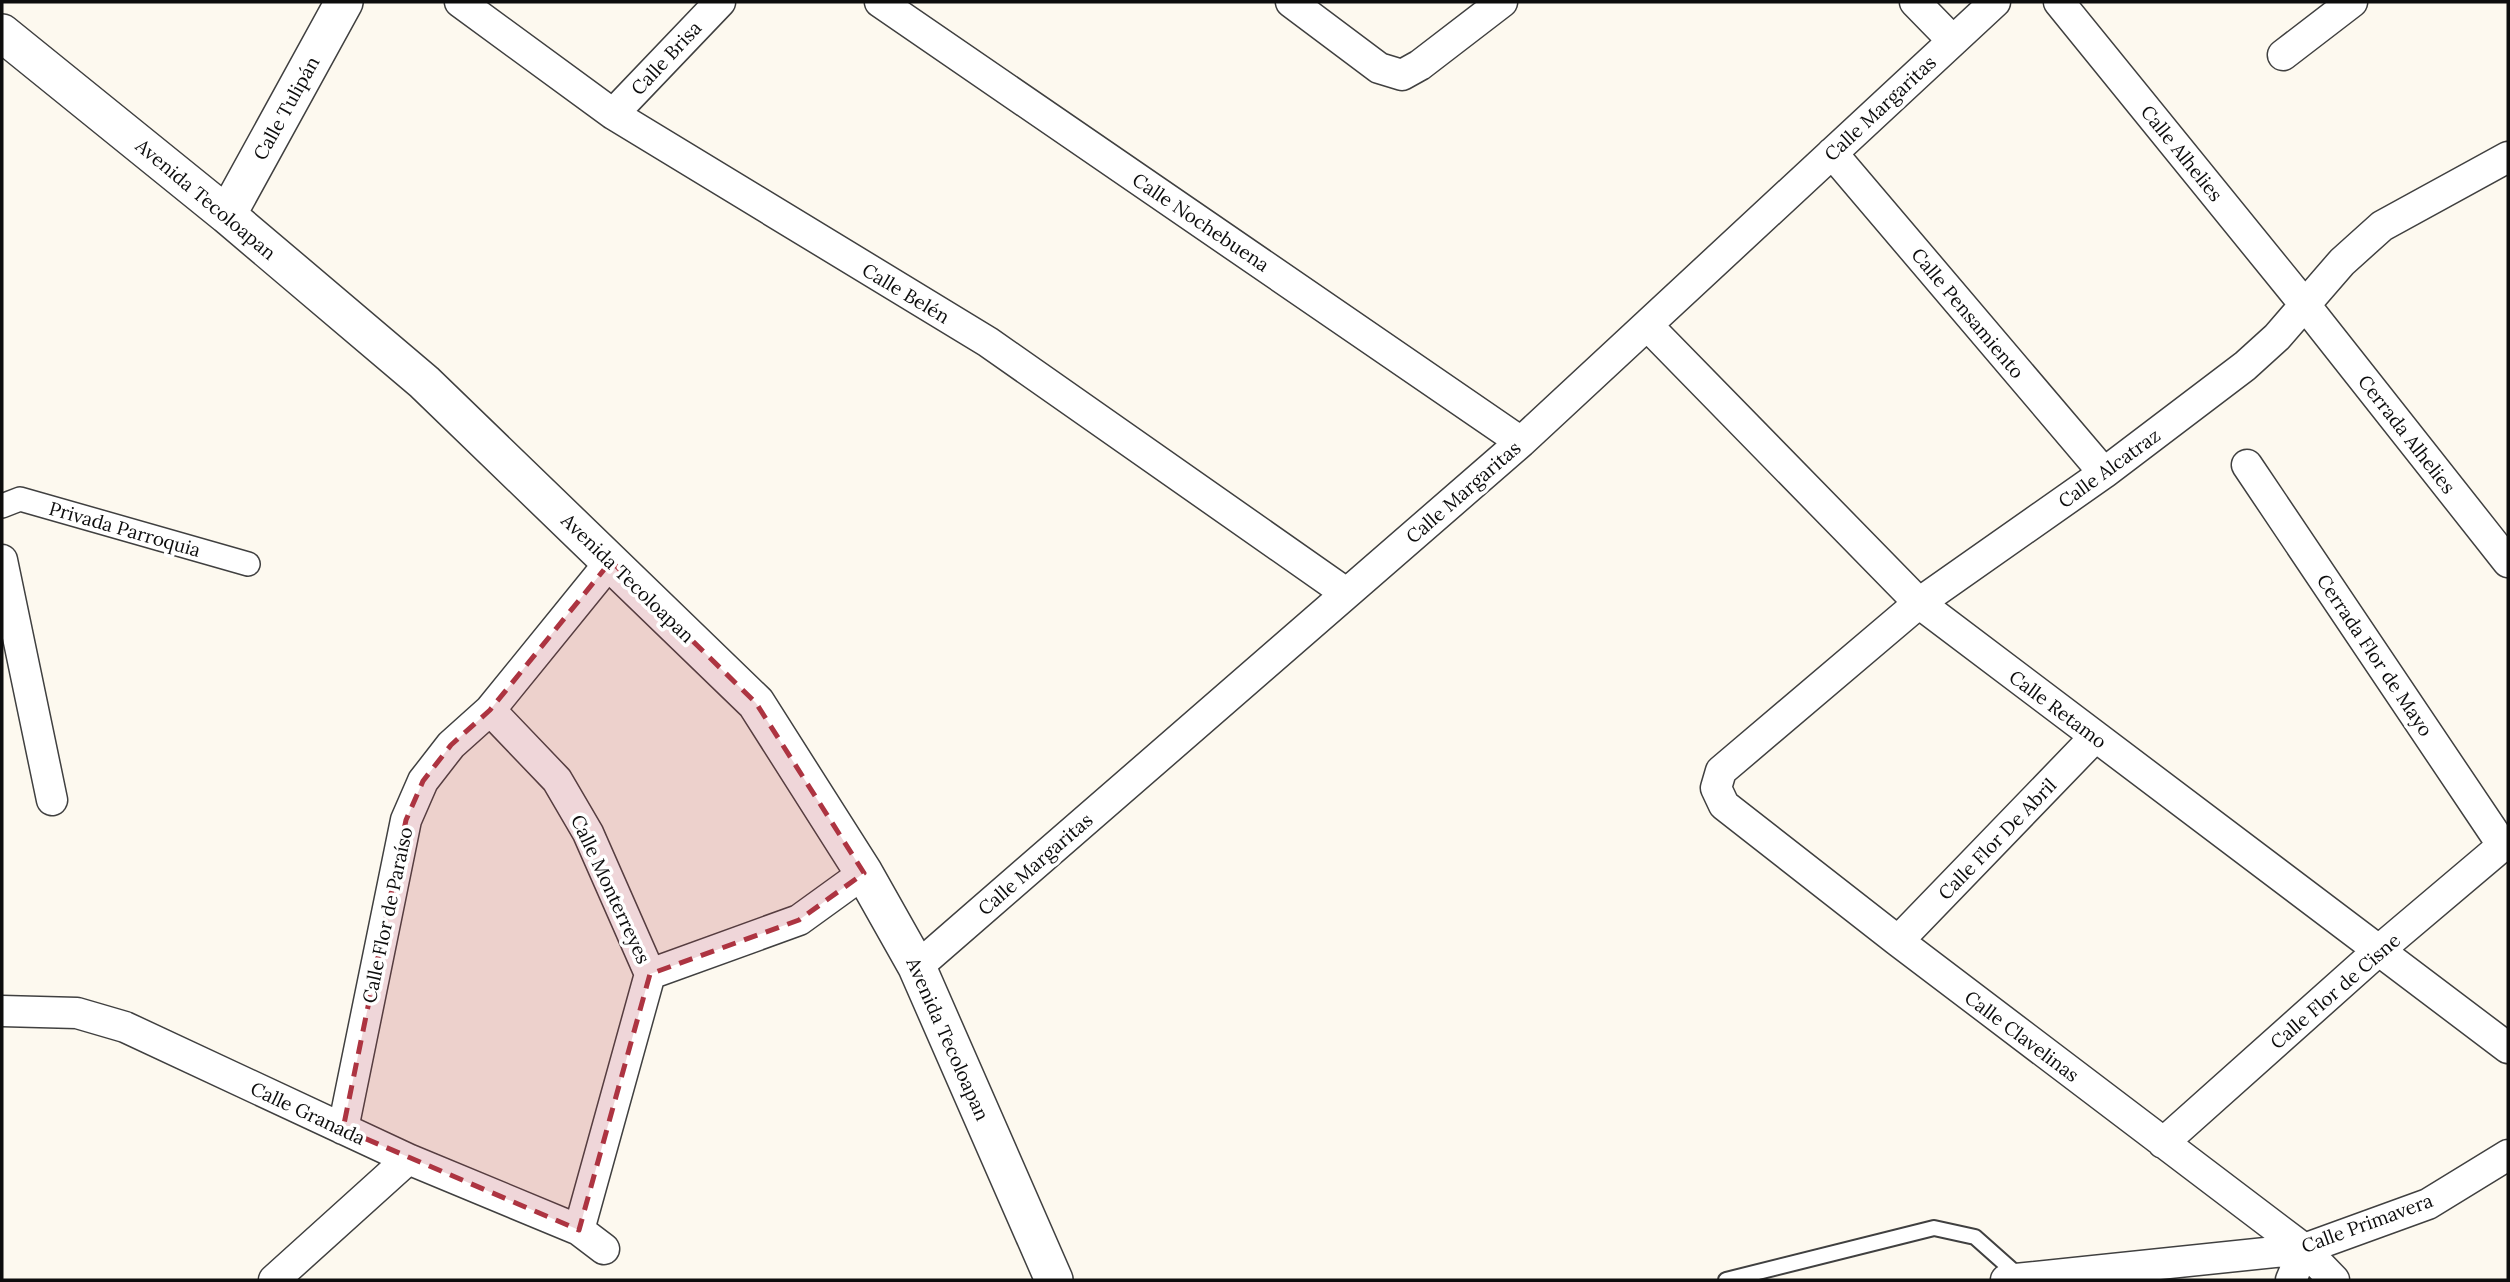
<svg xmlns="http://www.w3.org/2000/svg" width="2510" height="1282" viewBox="0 0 2510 1282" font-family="Lora,serif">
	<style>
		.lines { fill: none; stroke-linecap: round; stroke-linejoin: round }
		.service-casing { stroke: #404040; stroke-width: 18 }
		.pedestrian-casing { stroke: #404040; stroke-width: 26 }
		.minor-casing { stroke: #404040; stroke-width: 33 }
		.tertiary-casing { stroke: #404040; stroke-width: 40 }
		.service { stroke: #fff; stroke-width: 14 }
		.pedestrian { stroke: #fff; stroke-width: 23 }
		.minor { stroke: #fff; stroke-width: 30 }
		.tertiary { stroke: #fff; stroke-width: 37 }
		.marked { fill: #ad3441; fill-opacity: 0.2; stroke: #ad3441; stroke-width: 5; stroke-dasharray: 14 9; stroke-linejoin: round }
		.labels { text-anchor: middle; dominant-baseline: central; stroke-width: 7; stroke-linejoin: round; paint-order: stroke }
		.street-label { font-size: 19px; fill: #0d0d0d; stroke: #fff }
	</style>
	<rect width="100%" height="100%" fill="#fdf9ef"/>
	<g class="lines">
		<defs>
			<path id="service" d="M1726 1280 1934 1228 1975 1237 2020 1277"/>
			<path id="pedestrian" d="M2 506 20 499 248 564"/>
			<path id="minor" d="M460 2 613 114 988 342 1346 593
				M880 2 1521 442
				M1291 2 1379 68 1402 75 1420 65 1502 2
				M1915 2 1953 41
				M2059 2 2305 305 2508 562
				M2283 55 2352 2
				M613 114 720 2
				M1832 153 2104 473
				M1647 325 1919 603 2508 1048
				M2247 465 2503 846
				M2 560 52 800
				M490 710 557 780 588 833 650 974
				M1898 941 2095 737
				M917 967 1521 442 1995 2
				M2 1011 77 1013 125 1027 408 1159 579 1230 604 1249
				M343 1129 406 820 423 781 451 745 490 710 611 561
				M2163 1143 2378 951 2508 841
				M579 1230 650 974 799 920 864 873
				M274 1280 408 1159
				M2006 1280 2304 1249 2428 1204 2508 1155
				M2291 1280 2304 1249
				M2334 1280 2304 1249 1898 941 1724 805 1716 788 1721 771 1919 603 2104 473 2245 366 2277 337 2342 262 2382 226 2508 157"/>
			<path id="tertiary" d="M2 33 227 215 424 382 756 703 864 873 917 967 1054 1280
				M227 215 344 2"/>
		</defs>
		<!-- service casing -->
		<use href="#service" class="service-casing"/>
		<!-- pedestrian casing -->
		<use href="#pedestrian" class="pedestrian-casing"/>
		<!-- minor casing -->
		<use href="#minor" class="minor-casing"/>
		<!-- tertiary casing -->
		<use href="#tertiary" class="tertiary-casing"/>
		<!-- service -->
		<use href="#service" class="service"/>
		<!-- pedestrian -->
		<use href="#pedestrian" class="pedestrian"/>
		<!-- minor -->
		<use href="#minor" class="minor"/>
		<!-- tertiary -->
		<use href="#tertiary" class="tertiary"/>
	</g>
	<!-- marked area -->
	<path class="marked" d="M611 561 756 703 864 873 799 920 650 974 579 1230 343 1129 406 820 423 781 451 745 490 710Z"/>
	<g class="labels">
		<!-- street labels -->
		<g class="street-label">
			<text transform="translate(666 58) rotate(-47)">Calle Brisa</text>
			<text transform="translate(286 108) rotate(-61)">Calle Tulipán</text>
			<text transform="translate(1880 108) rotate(-43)">Calle Margaritas</text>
			<text transform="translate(2182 153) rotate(51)">Calle Alhelies</text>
			<text transform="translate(206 199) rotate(40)">Avenida Tecoloapan</text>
			<text transform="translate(1201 222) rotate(34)">Calle Nochebuena</text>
			<text transform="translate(906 293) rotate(31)">Calle Belén</text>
			<text transform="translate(1968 313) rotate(50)">Calle Pensamiento</text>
			<text transform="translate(2407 434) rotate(52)">Cerrada Alhelies</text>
			<text transform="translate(2109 468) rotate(-36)">Calle Alcatraz</text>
			<text transform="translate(1463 492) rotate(-41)">Calle Margaritas</text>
			<text transform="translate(125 529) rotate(16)">Privada Parroquia</text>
			<text transform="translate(628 578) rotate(44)">Avenida Tecoloapan</text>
			<text transform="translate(2375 655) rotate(56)">Cerrada Flor de Mayo</text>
			<text transform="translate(2058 709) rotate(37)">Calle Retamo</text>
			<text transform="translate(1997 839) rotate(-46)">Calle Flor De Abril</text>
			<text transform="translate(1035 864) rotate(-41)">Calle Margaritas</text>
			<text transform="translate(611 889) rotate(65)">Calle Monterreyes</text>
			<text transform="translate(387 915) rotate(-78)">Calle Flor de Paraíso</text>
			<text transform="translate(2335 991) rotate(-41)">Calle Flor de Cisne</text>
			<text transform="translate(2022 1036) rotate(37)">Calle Clavelinas</text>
			<text transform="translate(948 1039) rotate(66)">Avenida Tecoloapan</text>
			<text transform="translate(308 1113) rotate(25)">Calle Granada</text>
			<text transform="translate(2367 1223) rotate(-20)">Calle Primavera</text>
		</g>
	</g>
	<!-- border -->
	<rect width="2510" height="1282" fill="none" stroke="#0d0d0d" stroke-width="7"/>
</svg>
